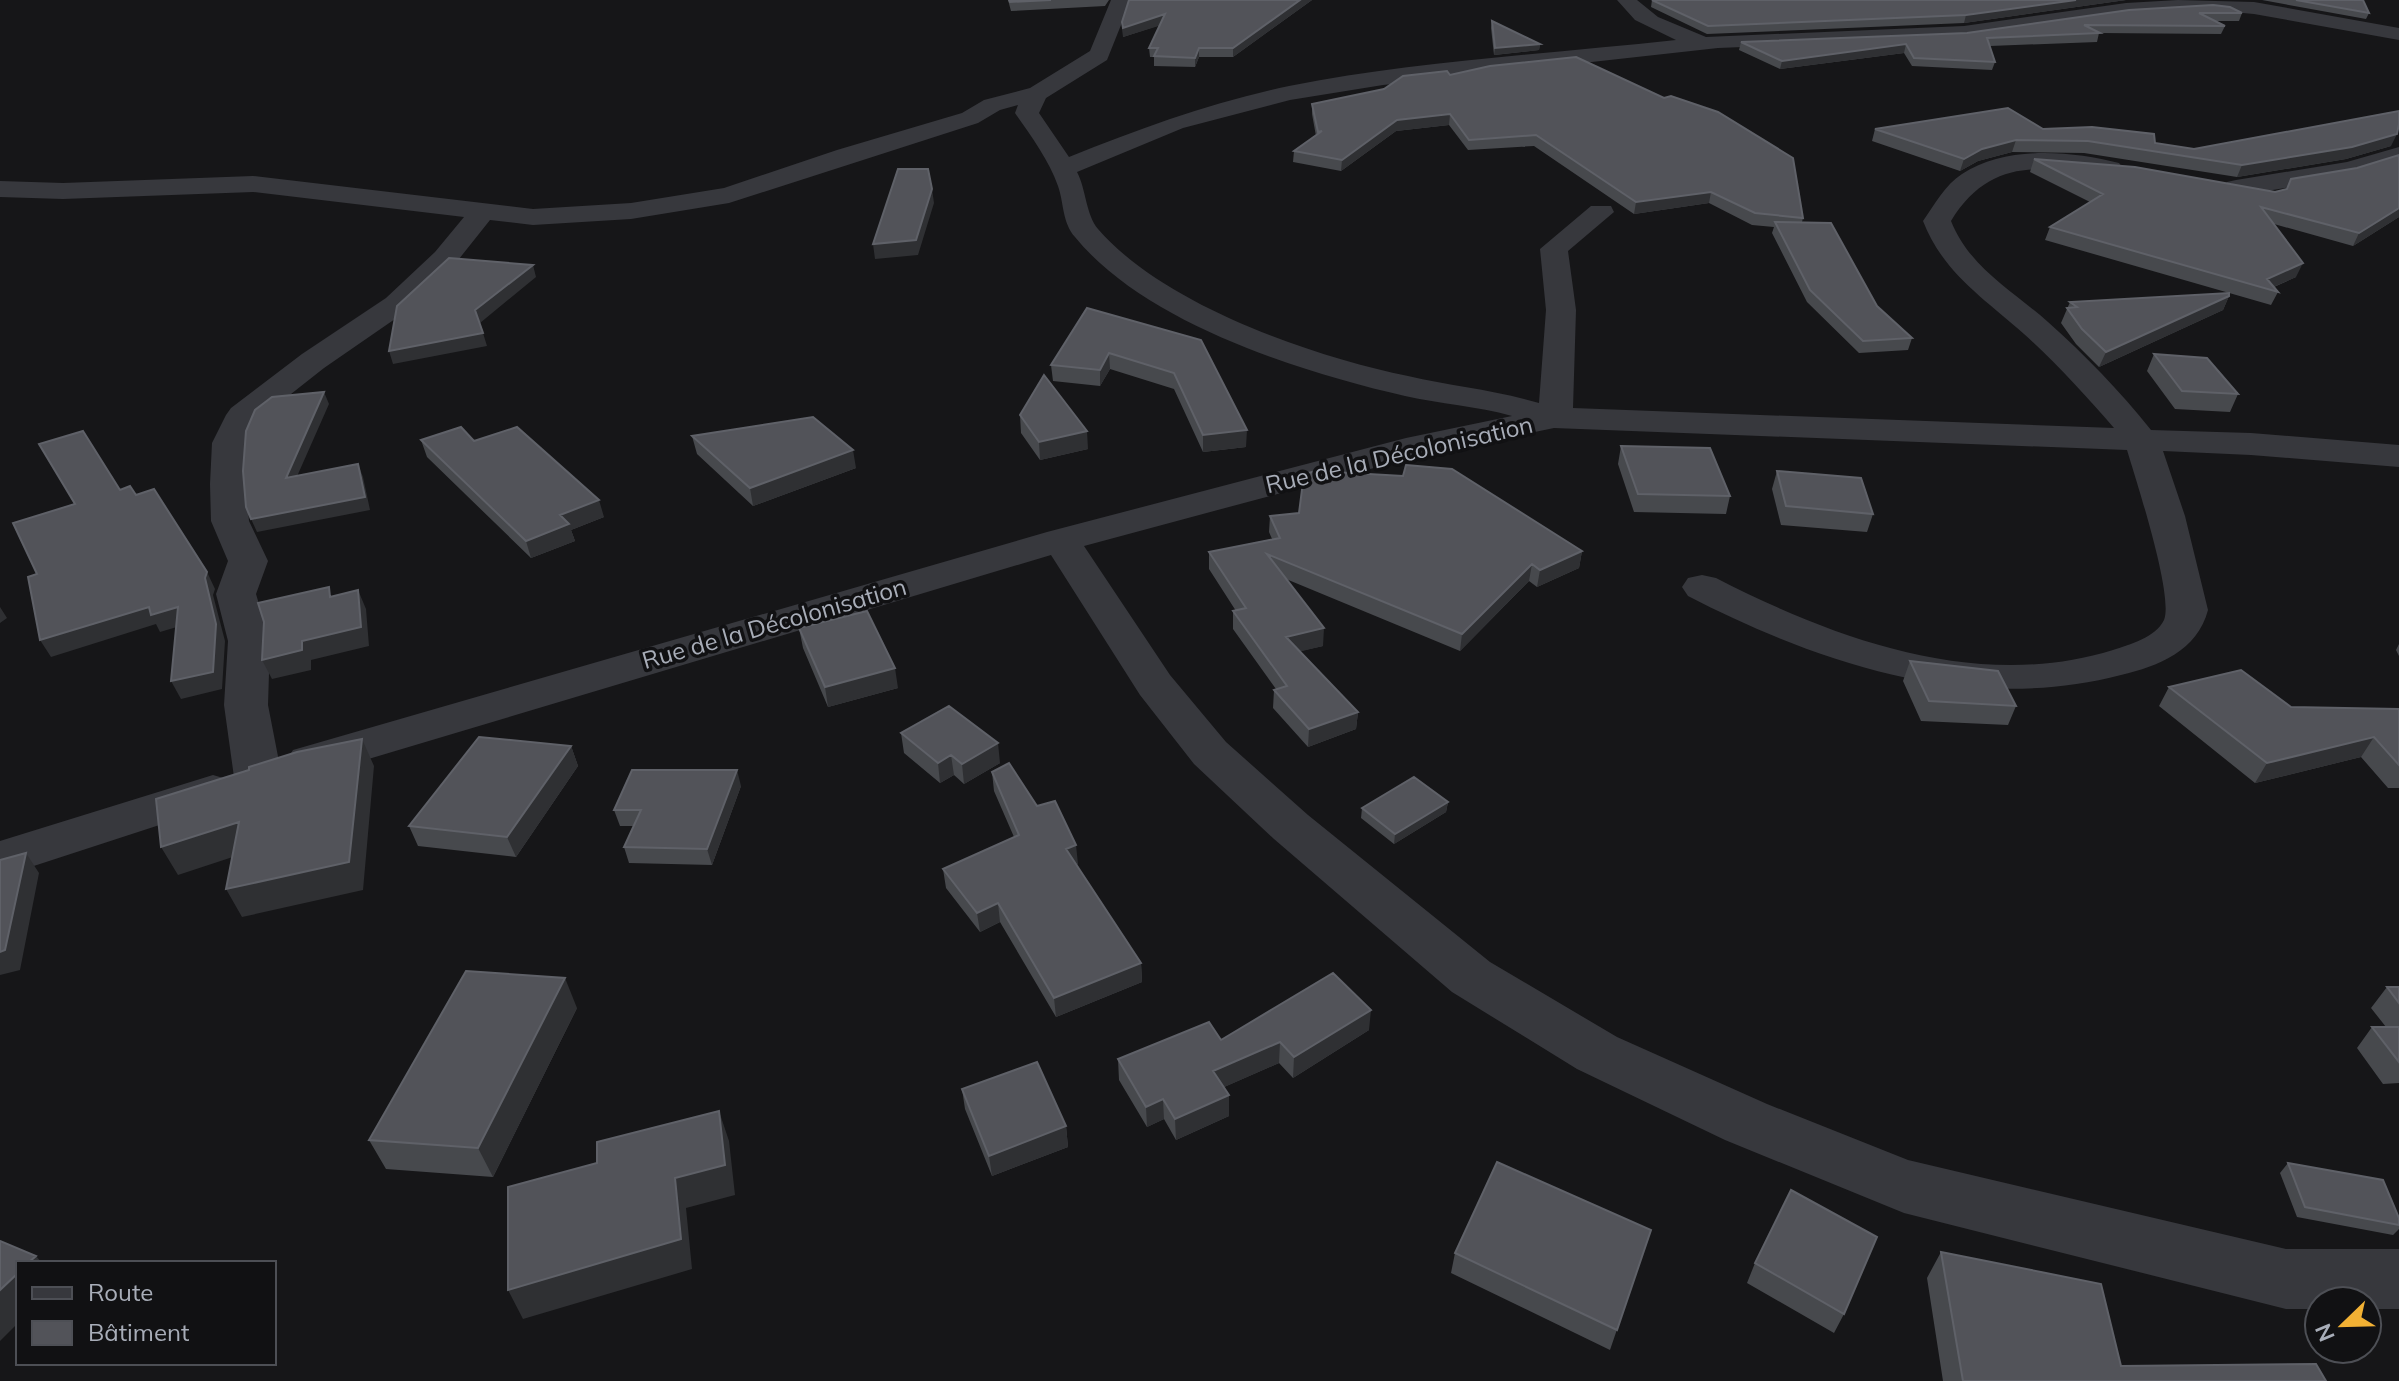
<svg xmlns="http://www.w3.org/2000/svg" width="2399" height="1381" viewBox="0 0 2399 1381" font-family="Mulish,sans-serif">
	<style>
		.lines { fill: none; stroke-linecap: round; stroke-linejoin: round }
		.minor { fill: #37383d; fill-rule: evenodd }
		.wall { fill: #47494d }
		.shaded-wall { fill: #2f3033 }
		.building { fill: #525359; stroke: #5f6168; stroke-width: 2 }
		.labels { text-anchor: middle; dominant-baseline: central; stroke-width: 7; stroke-linejoin: round; paint-order: stroke }
		.street-label { font-size: 24px; fill: #a8adb8; stroke: #111113 }
	</style>
	<rect width="100%" height="100%" fill="#161618"/>
	<g class="lines">
		<!-- minor -->
		<path class="minor" d="M1111 0H1131L1107 60 1046 98 1039 113 1069 157C1141 128 1213 102 1289 86 1416 61 1548 54 1676 40L1635 20 1617 0H1637L1658 17 1706 37 1964 26 2126 3 2178 0 2254 2 2399 28V40L2254 14 2210 10 2126 15 1964 38 1718 48 1383 85 1290 100 1183 128 1077 172C1086 189 1086 215 1098 229 1164 305 1311 356 1408 376 1451 386 1495 390 1539 403L1546 310 1540 249 1591 206H1611L1614 212 1568 251 1576 310 1573 408 2114 428C2086 396 2056 363 2024 334 1985 299 1943 273 1923 221 1935 204 1945 185 1962 174 2006 145 2071 151 2119 163L2123 168 2119 173 2110 176C2043 167 1991 156 1951 221 1970 268 2012 290 2048 322 2085 355 2120 391 2151 430L2251 433 2399 445V467L2251 455 2163 451 2185 516 2208 610C2197 651 2159 666 2121 675 1970 714 1822 665 1688 596L1682 587 1688 578 1702 575 1716 578C1835 639 1978 692 2113 650 2129 645 2156 637 2164 620 2174 596 2136 480 2127 450L1554 428 1422 455 1084 546 1170 675 1226 742 1308 815 1490 962 1617 1037 1767 1104 1908 1160 2286 1249H2399V1309H2367V1301H2319V1309H2286L1904 1213 1725 1140 1577 1069 1452 992 1274 839 1194 764 1140 695 1051 555 325 772 309 776 293 772 286 761 293 750 1047 532 1406 438 1512 416C1477 406 1440 404 1405 396 1300 372 1145 323 1075 237 1062 222 1064 203 1058 186 1049 160 1031 136 1015 113L1018 105 1000 110 978 123 729 203 631 219 533 225 490 220 455 264 408 310 324 368 258 420 248 443 246 484 249 521 268 561 256 594 270 641 268 705 282 777 275 788 258 793 241 788 234 777 224 705 228 641 216 594 228 561 211 521 210 484 212 443 226 415 231 408 302 354 386 298 435 252 464 217 253 192 63 199 0 197V181L63 183 253 176 533 209 631 203 724 188 837 150 962 113 984 100 1030 88 1090 51Z
			M2399 147V162L2351 177 2236 196 2227 194 2223 188 2227 182 2236 180 2347 162Z
			M213 775 230 780 237 791 230 802 0 877V841Z"/>
	</g>
	<!-- wall -->
	<path class="wall" d="M1008 0H1109L1105 6 1011 11Z
		M1129 0H1312L1233 57H1199L1195 67 1154 66V57H1150L1149 48 1160 25 1123 37 1122 22Z
		M1652 0H2126L1964 23 1707 34 1651 7Z
		M2262 0H2363L2369 13 2366 19Z
		M2129 10 2242 13 2239 21H2215L2225 26 2221 34 2099 33 2097 42 1990 46 1995 62 1992 70 1912 66 1904 53 1780 69 1739 50 1741 42 1967 33Z
		M1492 21 1540 44 1539 50 1494 55 1491 28Z
		M1450 75 1803 218 1802 222 1877 306 1912 338 1908 350 1859 353 1807 302 1772 233 1774 227 1752 225 1709 203 1634 214 1534 146 1468 150 1449 125 1396 131 1341 171 1293 162 1294 151 1316 136 1312 114V104Z
		M1875 129H2043L2194 149 2391 146 2346 159 2237 177 2084 153 2012 152 1978 161 1960 171 1872 141Z
		M2399 155V217L2353 246 2274 224 2296 277 2274 287 2278 292 2271 305 2045 240 2050 227 2090 202 2030 172 2034 159 2275 192 2286 189 2291 179 2357 168Z
		M2229 296 2223 310 2099 367 2076 344 2061 323 2070 302Z
		M1087 308 1201 340 1246 447 1203 452 1174 389 1110 369 1100 386 1053 381 1051 365Z
		M2154 354 2238 394 2230 412 2175 409 2147 371Z
		M1020 415 1088 449 1040 460 1021 433Z
		M692 436 856 468 753 506 697 454Z
		M421 440 474 441 604 517 571 530 575 541 531 558 427 457Z
		M1621 446 1730 496 1726 514 1634 512 1618 464Z
		M1777 471 1873 514 1867 532 1781 525 1772 489Z
		M1270 516 1582 551 1579 568 1537 587 1529 581 1460 651 1286 579 1323 646 1300 651 1358 712 1356 729 1308 747 1273 708 1274 690 1276 689 1233 629V611H1236L1209 569V552L1272 539 1269 532Z
		M799 628 898 688 828 707 803 648Z
		M2399 644V656L2396 650Z
		M1910 661 2016 706 2008 725 1921 721 1903 681Z
		M2169 687 2291 707 2399 709V788H2388L2361 757 2255 783 2159 706Z
		M901 733 1000 763 964 784 954 775 940 783 904 753Z
		M571 746 578 766 516 857 418 846 409 826Z
		M992 772 1037 806 1078 864 1076 865 1141 963 1142 982 1056 1017 1000 922 980 932 946 888 943 869 1014 837 994 791Z
		M741 786 712 865 629 863 624 847 634 826H620L614 810Z
		M1448 802 1446 812 1394 844 1361 818 1362 808Z
		M2387 987H2399V1083L2383 1084 2357 1048 2372 1027H2386L2371 1008Z
		M577 1008 493 1177 386 1169 369 1140Z
		M1369 1030 1293 1078 1279 1063 1224 1087 1229 1116 1176 1140 1164 1119 1147 1127 1119 1080 1118 1059 1221 1040Z
		M962 1089 1066 1126 1068 1147 992 1176 965 1109Z
		M2288 1163 2399 1218V1229L2393 1235 2297 1217 2280 1173Z
		M1651 1230 1610 1350 1451 1273 1455 1253Z
		M1941 1252 2121 1366 2326 1381H1943L1927 1278Z
		M1755 1263 1844 1314 1834 1333 1747 1283Z"/>
	<!-- shaded-wall -->
	<path class="shaded-wall" d="M1300 0H1312L1233 57V48Z
		M2076 0H2126L1964 23 1966 15Z
		M1165 14V24L1123 37V28Z
		M1540 44 1539 50 1494 55 1495 48Z
		M1906 44 1904 53 1780 69 1782 61Z
		M1199 48V57L1195 67V58Z
		M1450 114 1449 125 1396 131 1341 171 1342 160 1397 120Z
		M2397 134 2391 146 2346 159 2237 177 2242 165Z
		M2016 140 2012 152 1978 161 1960 171 1964 159 1982 149Z
		M932 189 934 203 918 255 875 259 873 244Z
		M1711 192 1709 203 1634 214 1636 202Z
		M2399 208V217L2353 246 2359 233Z
		M2303 263 2296 277 2269 289 2267 279Z
		M533 265 536 277 480 323 475 310Z
		M2229 296 2223 310 2099 367 2106 352Z
		M483 333 487 346 393 364 389 351Z
		M1109 353 1110 369 1100 386V370Z
		M324 392 329 404 291 490 286 478Z
		M1247 430 1246 447 1203 452V435Z
		M1087 431 1088 449 1040 460 1039 442Z
		M853 450 856 468 753 506 750 488Z
		M358 464 363 477 370 510 257 532 251 519Z
		M599 500 604 517 571 530 575 541 531 558 526 541 560 515Z
		M1582 551 1579 568 1537 587 1540 570Z
		M1532 564 1529 581 1460 651 1462 634Z
		M207 572 215 589 213 595 225 641 222 689 181 699 171 681Z
		M358 590 366 609 369 646 311 660V670L272 679 262 660Z
		M0 607 7 618 0 623Z
		M149 607H178L187 624 160 632 156 624 51 657 40 640Z
		M1324 628 1323 646 1286 655V637Z
		M895 668 898 688 828 707 825 687Z
		M1358 712 1356 729 1308 747 1309 729Z
		M2374 737 2361 757 2255 783 2267 763Z
		M362 739 374 766 363 890 242 917 226 889Z
		M998 743 1000 763 964 784 962 764Z
		M571 746 578 766 516 857 507 837Z
		M951 755 954 775 940 783 938 763Z
		M737 770 741 786 712 865 707 849Z
		M1448 802 1446 812 1394 844 1395 834Z
		M239 822 254 850 178 875 161 847Z
		M1076 845 1078 864 1067 867 1066 849Z
		M26 853 39 873 20 970 0 975V952Z
		M998 903 1000 922 980 932 977 913Z
		M1141 963 1142 982 1056 1017 1054 998Z
		M565 978 577 1008 493 1177 478 1148Z
		M1371 1010 1369 1030 1293 1078 1294 1057Z
		M1280 1042 1279 1063 1213 1092V1071Z
		M1229 1095V1116L1176 1140 1175 1119Z
		M1163 1099 1164 1119 1147 1127 1146 1107Z
		M719 1111 729 1141 735 1195 686 1208 692 1269 523 1319 508 1290 675 1178Z
		M1066 1126 1068 1147 992 1176 989 1156Z
		M36 1256 42 1263H28Z
		M18 1273V1323L0 1341V1290Z"/>
	<!-- building -->
	<path class="building" d="M1009 0H1051L1010 2Z
		M1129 0H1300L1233 48H1199L1195 58 1154 56 1158 48H1149L1165 14 1123 28 1122 22Z
		M1652 0H2076L1966 15 1708 26Z
		M2296 0H2363L2369 13Z
		M2213 5 2230 7 2242 13H2199L2225 26 2084 25 2100 33 1987 38 1995 62 1914 58 1906 44 1782 61 1741 42 1967 33 2129 10Z
		M1492 21 1540 44 1495 48Z
		M1576 57 1664 98 1671 96 1718 112 1793 158 1803 218 1755 213 1711 192 1636 202 1536 135 1469 140 1450 114 1397 120 1342 160 1294 151 1322 131 1318 132 1312 104 1384 89 1403 76 1447 71 1450 75 1490 66Z
		M2008 108 2043 129 2092 127 2154 134 2155 143 2194 149 2399 111V124L2397 134 2352 147 2242 165 2088 141 2016 140 1982 149 1964 159 1875 129Z
		M2399 155V208L2359 233 2261 207 2303 263 2267 279 2278 292 2050 227 2103 194 2034 159 2135 167 2275 192 2287 189 2291 179 2357 168Z
		M898 169H928L932 189 916 240 873 244Z
		M1775 222 1831 223 1877 306 1912 338 1863 341 1810 290Z
		M449 258 533 265 475 310 483 333 389 351 397 306Z
		M2229 293V296L2106 352 2082 329 2067 308 2077 307 2070 302Z
		M1087 308 1201 340 1247 430 1203 435 1174 373 1109 353 1100 370 1051 365Z
		M2154 354 2207 358 2238 394 2182 391Z
		M1044 375 1087 431 1039 442 1020 415Z
		M324 392 286 478 358 464 365 497 251 519 246 507 243 471 246 431 255 410 272 397Z
		M813 417 853 450 750 488 692 436Z
		M461 427 474 441 517 427 599 500 560 515 569 524 526 541 421 440Z
		M83 431 120 490 130 486 136 495 154 489 207 572 205 578 216 624 213 672 171 681 178 607 151 615 149 607 40 640 28 577 37 574 13 523 75 504 39 444Z
		M1621 446 1710 448 1730 496 1638 494Z
		M1406 465 1452 469 1582 551 1540 570 1532 564 1462 634 1267 554 1324 628 1286 637 1358 712 1309 729 1274 690 1287 686 1233 611 1246 608 1209 552 1280 538 1270 516 1299 513 1304 474 1316 471 1403 476Z
		M1777 471 1861 478 1873 514 1786 506Z
		M329 587 330 597 358 590 361 627 302 641V650L262 660 264 622 258 603Z
		M867 611 895 668 825 687 799 628Z
		M1910 661 1998 671 2016 706 1929 701Z
		M2241 670 2291 707 2399 709V765L2374 737 2267 763 2169 687Z
		M949 706 998 743 962 764 951 755 938 763 901 733Z
		M479 737 571 746 507 837 409 826Z
		M362 739 349 862 226 889 239 822 161 847 156 799 249 770V767L297 752Z
		M1009 763 1037 806 1055 801 1076 845 1066 849 1141 963 1054 998 998 903 977 913 943 869 1019 835 992 772Z
		M632 770H737L707 849 624 847 641 810H614Z
		M1414 777 1448 802 1395 834 1362 808Z
		M26 853 5 950 0 952V860Z
		M466 971 565 978 478 1148 369 1140Z
		M1333 973 1371 1010 1294 1057 1280 1042 1213 1071 1229 1095 1175 1119 1163 1099 1146 1107 1118 1059 1209 1022 1221 1040Z
		M2387 987H2399V1003Z
		M2372 1027H2399V1062Z
		M1037 1062 1066 1126 989 1156 962 1089Z
		M719 1111 725 1165 675 1178 681 1239 508 1290V1187L597 1163V1142Z
		M1497 1162 1651 1230 1617 1330 1455 1253Z
		M2288 1163 2383 1180 2399 1218V1225L2305 1207Z
		M1791 1190 1877 1237 1844 1314 1755 1263Z
		M0 1241 36 1256 28 1263H18V1273L0 1290Z
		M1941 1252 2101 1284 2121 1366 2316 1364 2326 1381H1963Z"/>
	<g class="labels">
		<!-- street labels -->
		<g class="street-label">
			<text transform="translate(1399 454) rotate(-13)">Rue de la Décolonisation</text>
			<text transform="translate(774 623) rotate(-16)">Rue de la Décolonisation</text>
		</g>
	</g>
	<!-- legend -->
	<rect x="16" y="1261" width="260" height="104" fill="#111113" stroke="#4d4f55" stroke-width="2"/>
	<rect x="32" y="1287" width="40" height="12" fill="#37383d" stroke="#4d4f55" stroke-width="2"/>
	<text x="88" y="1301" font-size="24" fill="#a8adb8">Route</text>
	<rect x="32" y="1321" width="40" height="24" fill="#525359" stroke="#4d4f55" stroke-width="2"/>
	<text x="88" y="1341" font-size="24" fill="#a8adb8">Bâtiment</text>
	<!-- north arrow -->
	<g transform="translate(2343 1325) rotate(247)"><circle r="38" fill="#111113" stroke="#4d4f55" stroke-width="2"/>
	<path d="M0-6L14 30L0 20L-14 30Z" fill="#f2b134"/>
	<text y="-12" font-size="22" font-weight="bold" text-anchor="middle" fill="#a8adb8">N</text>
	</g>
</svg>
